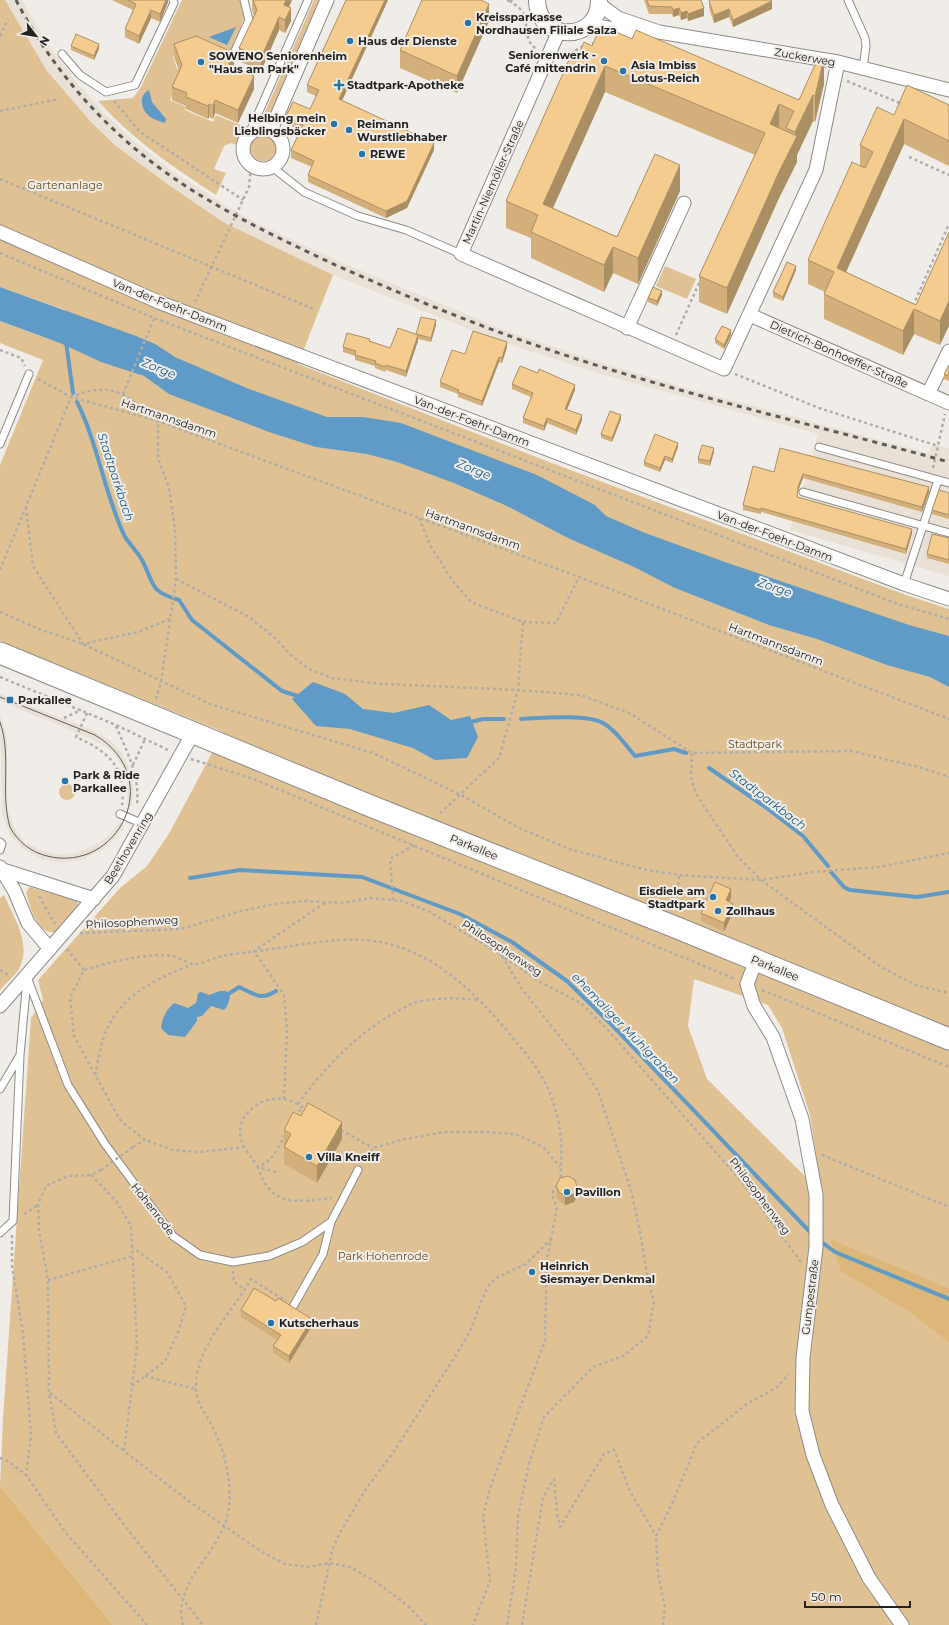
<svg xmlns="http://www.w3.org/2000/svg" width="949" height="1625" viewBox="0 0 949 1625" font-family="Montserrat,sans-serif">
	<style>
		.built { fill: #e9e1d6 }
		.green { fill: #dfc193; fill-rule: evenodd }
		.forest { fill: #ddb67a }
		.water { fill: #5f9bc6 }
		.lines { fill: none; stroke-linecap: round; stroke-linejoin: round }
		.stream { stroke: #5f9bc6; stroke-width: 4 }
		.service-casing { stroke: #8e8c87; stroke-width: 9 }
		.minor-casing { stroke: #8e8c87; stroke-width: 15 }
		.tertiary-casing { stroke: #8e8c87; stroke-width: 18 }
		.primary-casing { stroke: #8e8c87; stroke-width: 23 }
		.path { stroke: #b0ada9; stroke-width: 2.5; stroke-dasharray: 3 3; stroke-linecap: butt }
		.service { stroke: #fff; stroke-width: 7 }
		.minor { stroke: #fff; stroke-width: 13 }
		.tertiary { stroke: #fff; stroke-width: 16 }
		.primary { stroke: #fff; stroke-width: 21 }
		.tram { stroke: #5e5c59; stroke-width: 1 }
		.rail { stroke: #5e5c59; stroke-width: 3; stroke-dasharray: 5 5; stroke-linecap: butt }
		.path-bridge { stroke: #b0ada9; stroke-width: 2.5; stroke-dasharray: 3 3; stroke-linecap: butt }
		.wall { fill: #d2af7b }
		.shaded-wall { fill: #ab8f64 }
		.building { fill: #f4cc8f; stroke: #ab8f64 }
		.poi-dot { fill: #2775a7; stroke: #f0ede8; stroke-width: 1.5 }
		.labels { text-anchor: middle; dominant-baseline: central; stroke-width: 4; stroke-linejoin: round; paint-order: stroke }
		.poi-label { font-size: 11px; font-weight: bold; fill: #232220; stroke: #f0ede8; text-anchor: start }
		.street-label { font-size: 11px; fill: #232220; stroke: #f0ede8 }
		.park-label { font-size: 11px; fill: #664b1d; stroke: #f0ede8 }
		.water-label { font-size: 12px; font-style: italic; fill: #165b86; stroke: #f0ede8 }
	</style>
	<rect width="100%" height="100%" fill="#f0ede8"/>
	<!-- built -->
	<path class="built" d="M5 0H22L47 43 78 84 105 114 134 141 171 170 228 207 257 223 340 262 507 331 578 355 679 386 928 453 933 444 949 448V576L790 530 818 434 601 374 499 341 333 275 223 222 166 183 116 146 92 123 47 71Z
		M0 694 91 729 111 741 121 752 130 768 134 790 132 806 127 804 128 789 125 772 117 758 106 747 91 739 0 701Z
		M0 715 7 738 6 798 8 812 16 830 25 842 43 851 61 855 79 852 95 845 109 835 119 822 125 825 114 840 100 851 82 860 62 863 41 859 22 848 10 835 2 814Z"/>
	<!-- green -->
	<path class="green" d="M0 0H5L47 71 92 123 116 146 166 183 223 222 333 275 298 364 549 462 906 595 949 609V1288L831 1240 905 1309 949 1343V1625H113L0 1486 3 1418 31 1018 43 1000 38 980 120 888 147 866 170 832 223 732 0 641V465L43 360 0 343V321L52 340 65 310 0 287ZM694 979 768 1005 782 1028 810 1115 822 1193 707 1079 688 1026Z
		M182 0H249L243 13 245 16 231 53 186 52 173 56 177 69 184 67 170 100 186 107 185 110 213 122 216 115 245 127 236 145 231 143 224 146 214 169 226 173 216 195C174 168 132 139 98 101L133 98 141 87Z
		M314 0H321L270 114 261 121Z
		M250 148a13 13 0 1 1 26 0a13 13 0 1 1-26 0Z
		M665 266 696 279 687 299 656 286Z
		M59 792a8 8 0 1 1 16 0a8 8 0 1 1-16 0Z
		M29 887 74 899 78 902V907L57 932C36 936 31 907 26 893Z
		M4 895C14 918 34 947 17 972 12 978 5 984 0 990V898Z"/>
	<!-- forest -->
	<path class="forest" d="M830 1239 949 1288V1343L905 1309 841 1271Z
		M0 1486 113 1625H0Z"/>
	<!-- water -->
	<path class="water" d="M236 27 227 45 209 37Z
		M149 90 152 102 166 119 165 123C159 121 152 119 148 115 140 107 139 95 149 90Z
		M0 287 136 336 155 344 175 357 249 389 327 417H363L401 423 537 475 595 505 606 516 645 533 725 562 909 625 949 636V687L930 677 887 665 817 639 769 625 675 588 634 567 568 538 507 506 454 483 397 462 367 454 316 447 269 432 169 394 144 376 101 362 60 343 0 321Z
		M313 682 345 694 363 709 394 713 429 705 451 720 470 716 478 737 467 758 435 760 413 748 350 729 316 726 292 699Z
		M220 991H225L230 993C230 999 228 1006 224 1010L211 1006 202 1016 197 1017V1021L185 1037 168 1035 161 1028C162 1018 166 1010 174 1003L188 1008 196 1003 198 993 201 992 209 995Z"/>
	<g class="lines">
		<!-- stream -->
		<path class="stream" d="M66 342 73 393
			M77 402C98 444 104 492 124 535 129 544 137 551 142 560 155 584 148 591 179 600L192 620 282 691 301 697
			M521 719C540 718 587 714 603 723 616 730 626 746 635 756L674 749 686 753
			M467 723 483 719H504
			M709 768 764 806 803 836 828 866
			M831 872 844 887 850 890 917 897 949 892
			M190 878 240 870 362 877 460 914 512 942 567 981 613 1026 812 1234
			M230 993 239 987C255 994 260 1001 276 991
			M819 1240 835 1252 949 1299"/>
		<defs>
			<path id="service" d="M848 0 865 38 866 46 863 68
				M234 53 249 20 244 0
				M62 54 80 75 106 92 135 85 174 3 173 0
				M250 132 308 0
				M272 167 304 192 358 216 406 230 461 254
				M0 444 29 374
				M819 447 949 483
				M803 492 949 533
				M904 584 938 480
				M120 814 143 824
				M0 842 2 844 0 850
				M27 977 68 1085 105 1144 173 1236 200 1255 233 1262 269 1256 302 1242 331 1222 358 1170
				M0 1089 20 1055 27 979
				M0 1233 13 1221 20 1055
				M294 1305 323 1254 331 1222"/>
			<path id="minor" d="M599 4 618 18 659 32 838 62 949 90
				M589 24 639 34 650 33
				M559 31 461 254 724 369 816 170 838 62
				M243 149a20 20 0 1 1 40 0a20 20 0 1 1-40 0Z
				M271 130 327 0
				M0 232 161 303 904 584 949 599
				M750 315 949 403
				M627 328 684 203
				M928 394 949 351
				M0 867 14 890 28 923 50 949
				M3 870 94 899
				M756 960 747 984 754 1006 773 1037 802 1119 816 1195V1247L803 1358 802 1411 813 1455 832 1505 869 1578 902 1625
				M0 1006 113 876 193 733"/>
			<path id="tertiary" d="M537 0C538 44 600 42 599 0"/>
			<path id="primary" d="M0 653 373 807 675 927 949 1039"/>
		</defs>
		<!-- service casing -->
		<use href="#service" class="service-casing"/>
		<!-- minor casing -->
		<use href="#minor" class="minor-casing"/>
		<!-- tertiary casing -->
		<use href="#tertiary" class="tertiary-casing"/>
		<!-- primary casing -->
		<use href="#primary" class="primary-casing"/>
		<!-- path -->
		<path class="path" d="M507 0 511 2
			M512 0 511 2C514 4 519 7 521 10 530 20 522 42 537 49
			M0 36 8 19
			M560 58 562 59 583 46 595 43
			M847 81 902 104
			M114 101 139 131 243 200
			M0 111 59 99
			M909 157 949 175
			M0 179 316 310
			M0 253 154 318 898 604 949 619
			M195 302 249 187 251 166
			M913 306 949 224
			M676 335 700 281
			M0 350 21 358 25 366
			M735 374 819 408 938 446
			M38 379 71 397 158 421 579 577 949 719
			M123 394 155 316
			M933 468 945 414
			M26 507 33 566 83 644 138 632 170 619
			M419 518 430 545 452 580 471 602 523 622 518 690 499 758 438 815
			M0 570 71 397C113 380 125 395 156 419
			M176 579 249 617 274 637 292 656 309 669 332 678 383 684 518 690 581 695 631 714 692 753 851 751 919 767 949 777
			M0 612 39 629 83 644 210 704 373 753 461 795 517 827 569 849 643 869 679 875 761 880 813 872 879 867 949 853
			M523 622 556 623 579 577
			M0 677 116 725 168 750
			M156 699 161 682 176 579 175 529 169 488 158 458V421
			M87 713 76 737C108 751 127 768 122 805
			M64 718 81 710
			M116 726C127 752 140 776 137 805
			M692 753 691 777 696 794 738 857 761 880 881 967 918 986 949 993
			M191 759 251 778 735 979
			M133 765 145 739
			M39 896 55 924
			M393 900 390 859 416 844
			M676 909 679 875
			M80 933 181 929 241 911 274 904 306 901 343 903 370 898 402 901 428 911 500 954 540 982 581 1003 606 1028 742 1182 801 1262
			M67 949 84 970
			M502 956 522 989 576 1057 598 1091 631 1190 640 1232 647 1274 654 1302 648 1336 623 1356 593 1367 544 1417 529 1464 518 1516 516 1568 507 1625
			M0 970 10 976
			M762 990 949 1067
			M95 1075C98 1062 100 1049 104 1036 119 995 156 979 193 964
			M284 1099 287 1029 284 995 254 951 326 902
			M298 1104C325 1067 359 1031 400 1010 406 1007 411 1003 417 1002 439 997 458 998 480 1000
			M296 1117 302 1107
			M341 1130 373 1148
			M285 1135C278 1148 272 1162 258 1167 271 1208 296 1202 332 1198
			M133 1147 145 1140
			M245 1147 200 1152 173 1150 145 1140 120 1120 74 1036 70 998 84 970C107 963 148 952 172 956 179 957 187 963 194 964 202 964 213 958 222 956 236 953 252 952 266 950 291 946 315 942 340 940 424 933 478 994 526 1054 552 1085 564 1124 561 1165 560 1169 562 1177 560 1181 558 1185 554 1189 552 1194L557 1208 547 1259 545 1341 489 1491 483 1517 490 1581 473 1625
			M822 1155 949 1207
			M364 1162 373 1148 405 1139 444 1132H484L515 1134 543 1147 560 1167
			M101 1170 91 1175 68 1176 46 1186 38 1204 39 1231 48 1280 49 1393 56 1433 121 1521 203 1625
			M276 1172 258 1167C252 1158 243 1148 241 1138 235 1114 263 1095 285 1099 293 1101 300 1106 307 1110
			M91 1175 116 1201 131 1226 137 1346 124 1451 190 1502 262 1552 285 1564 309 1567 330 1563 350 1567 376 1582 407 1605 426 1625
			M24 1214 38 1205
			M12 1235V1266L23 1333 31 1436 26 1475
			M233 1271 234 1282 245 1290
			M48 1280 133 1256
			M145 1376 195 1389
			M132 1386 165 1361 179 1330 186 1306 167 1272 133 1248
			M50 1393 123 1450
			M0 1458 8 1461 26 1475 65 1532 147 1625
			M183 1625C172 1587 213 1557 225 1524 236 1493 226 1452 211 1424 205 1413 196 1402 196 1388 195 1347 232 1313 251 1279L286 1301
			M316 1625 332 1551 339 1534 368 1486 393 1453 456 1355 470 1331 485 1292 490 1283 498 1277 526 1264 551 1239
			M522 1625 543 1497 554 1479 557 1513 560 1527 604 1454 614 1450 630 1491 656 1536
			M663 1625 665 1607 658 1574 656 1536 672 1504 697 1443 747 1404 777 1387 789 1374"/>
		<!-- service -->
		<use href="#service" class="service"/>
		<!-- minor -->
		<use href="#minor" class="minor"/>
		<!-- tertiary -->
		<use href="#tertiary" class="tertiary"/>
		<!-- primary -->
		<use href="#primary" class="primary"/>
		<!-- tram -->
		<path class="tram" d="M0 697 95 735C167 778 118 874 47 856 31 852 18 842 10 827 0 794 12 756 0 722"/>
		<!-- rail -->
		<path class="rail" d="M16 0C48 62 94 117 149 160 204 203 268 233 331 263 398 293 466 321 535 345 671 392 811 424 949 462"/>
		<!-- path-bridge -->
		<path class="path-bridge" d="M101 1170 133 1147"/>
	</g>
	<!-- wall -->
	<path class="wall" d="M112 0H168V2L160 22 151 18 139 44 125 37V29L133 10Z
		M252 0H292L289 7 291 21 285 33 279 30 261 71 239 61V48L254 16 252 9Z
		M388 0 342 101 434 150 407 208 386 218 308 182V175L312 167 291 158V150L300 131 286 123V116L310 109 316 96 307 92V85Z
		M644 0H701L704 16 688 21 687 18 681 20 679 15 673 17 672 14H649Z
		M709 1 772 9 733 27 729 17 714 23 709 8Z
		M489 21 457 93 400 68V50Z
		M632 39 799 100 824 84 815 122 813 121 797 155V162L779 198 727 314 699 302V276L755 155 605 92 553 208 617 237 680 191 638 284 613 273 604 292 531 258V238L506 228V201L579 54 592 46Z
		M174 44 234 66V67L254 89 238 123 215 113 213 119 209 117 208 119 186 109V106L172 100V87L179 70 174 57Z
		M71 46 99 49 94 60 71 50Z
		M949 105V166L904 144 846 272 916 305 949 232 940 345 914 334 903 355 824 319V294L825 292 808 284V260L860 166V145L894 115Z
		M796 270 783 301 773 297V292Z
		M662 295 657 306 648 302V298Z
		M436 325 431 342 418 339 406 377 386 370 385 372 375 368V366L355 360V356L343 352V347L370 341 390 348Z
		M731 335 724 349 715 343V339Z
		M507 347 502 363 499 362 482 406 458 397V394L440 387V382L465 354Z
		M949 365V381L944 379V374Z
		M512 384 575 390 567 410 582 420 576 435 547 423 544 431 523 423V418L531 397 512 389Z
		M621 419 612 442 601 438V434Z
		M678 447 672 463 665 460 660 472 644 466V462Z
		M780 448 929 492 922 512 803 478 798 491 797 497 912 533 906 554 761 512V514L743 510V505L774 472Z
		M714 452 710 466 698 463V459Z
		M949 493V519L932 514V510Z
		M949 538V564L927 558V554Z
		M731 898 729 902 733 912 724 932 701 921V913Z
		M284 1130 342 1139 317 1183 284 1164Z
		M556 1186 577 1196 574 1202 565 1205 559 1201 556 1195Z
		M241 1310 312 1326 289 1363 273 1353V1346L277 1340 241 1317Z"/>
	<!-- shaded-wall -->
	<path class="shaded-wall" d="M166 0H168V2L160 22V14Z
		M286 0H292L284 18V5Z
		M385 0H388L339 107V99Z
		M772 1V9L733 27V20Z
		M489 4V21L457 93V76Z
		M291 8V21L285 33V20Z
		M679 8V15L673 17V10Z
		M704 8V16L688 21V14Z
		M729 9V17L714 23V15Z
		M151 10V18L139 44V36Z
		M687 11V18L681 20V13Z
		M279 17V30L261 71V58Z
		M99 44V49L94 60V56Z
		M234 53V66L229 77V64Z
		M824 58V84L815 122V96Z
		M605 66V92L543 230V204Z
		M254 76V89L238 123V110Z
		M813 95V121L797 155V162L779 198 727 314V288L779 172 795 140V132Z
		M215 100V113L213 119V106Z
		M209 104V117L208 119V106Z
		M779 104V130L770 124Z
		M904 119V144L837 292V268Z
		M434 143V150L407 208 386 218V211Z
		M680 165V191L638 284V258Z
		M613 247V273L604 292V265Z
		M796 266V270L783 301V297Z
		M662 291V295L657 306V301Z
		M949 301V326L940 345V321Z
		M914 309V334L903 355V331Z
		M436 320V325L431 342V338Z
		M731 330V335L724 349V345Z
		M418 335V341L406 377V371Z
		M507 342V347L502 363V358Z
		M499 357V362L482 406V401Z
		M575 385V390L565 414V409Z
		M582 415V420L576 435V430Z
		M621 415V419L612 442V438Z
		M547 418V423L544 431V426Z
		M678 443V447L672 463V459Z
		M714 448V452L710 466V461Z
		M665 456V460L660 472V468Z
		M803 474V478L798 491 797 501 798 487Z
		M929 487V492L922 512V507Z
		M912 529V533L906 554V549Z
		M731 889V898L726 909V900Z
		M733 904V912L724 932V923Z
		M342 1122V1139L317 1183V1166Z
		M577 1187V1196L574 1202 565 1205V1196Z
		M312 1319V1326L289 1363V1356Z"/>
	<!-- building -->
	<path class="building" d="M128 0H166L160 14 151 10 139 36 125 29 136 4Z
		M253 0H286L284 5 291 8 285 20 279 17 261 58 239 48 257 10Z
		M346 0H385L339 99 434 143 407 201 386 211 308 175 314 161 291 150 303 125 286 116 293 102 310 109 319 90 307 85Z
		M422 0H481L489 4 457 76 400 50Z
		M647 0H701L704 8 688 14 687 11 681 13 679 8 673 10 672 7 649 6Z
		M710 0H771L772 1 733 20 729 9 714 15 709 1Z
		M601 25 632 39 636 30 799 100 819 56 824 58 815 96 813 95 795 132 786 128 794 111 779 104 770 124 797 136 779 172 727 288 699 276 765 133 605 66 543 204 617 237 655 154 680 165 638 258 613 247 604 265 531 232 538 215 506 201 573 51 579 54 584 42 592 46Z
		M76 34 99 44 94 56 71 46Z
		M196 36 234 53 229 64 254 76 238 110 215 100 213 106 209 104 208 106 186 97 187 93 172 87 182 65 174 44Z
		M907 85 949 105V141L904 119 837 268 916 305 949 232V301L940 321 914 309 903 331 824 294 834 272 808 260 852 162 865 168 873 152 860 145 877 107 894 115Z
		M787 262 796 266 783 297 773 292Z
		M653 287 662 291 657 301 648 298Z
		M421 317 436 320 431 338 416 334Z
		M722 326 731 330 724 345 715 339Z
		M398 328 418 335 406 371 386 365 385 367 375 363 376 361 355 355 356 351 343 347 347 333 370 339 369 341 390 348Z
		M473 331 507 342 502 358 499 357 482 401 458 392 459 390 440 382 452 350 465 354Z
		M949 365V376L944 374Z
		M520 366 538 373 539 369 575 385 565 409 582 415 576 430 547 418 544 426 523 418 533 393 512 384Z
		M610 411 621 415 612 438 601 434Z
		M655 434 678 443 672 459 665 456 660 468 644 462Z
		M702 445 714 448 710 461 698 459Z
		M780 448 929 487 922 507 803 474 798 487 797 497 912 529 906 549 761 508V510L743 505 753 466 774 472Z
		M939 490 949 493V515L932 510Z
		M932 534 949 538V560L927 554Z
		M715 882 731 889 726 900 733 904 724 923 701 913Z
		M308 1103 342 1122 317 1166 284 1147 291 1134 284 1130 293 1112 301 1116Z
		M568 1176 575 1180 577 1187 574 1194 565 1196 559 1192 556 1186 560 1178Z
		M254 1288 276 1301 278 1298 312 1319 289 1356 273 1346 281 1335 241 1310Z"/>
	<!-- markers -->
	<g class="poi-dot">
		<circle cx="468" cy="23" r="4"/>
		<circle cx="350" cy="41" r="4"/>
		<circle cx="604" cy="61" r="4"/>
		<circle cx="201" cy="62" r="4"/>
		<circle cx="623" cy="71" r="4"/>
		<path d="M337 79h4v4h4v4h-4v4h-4v-4h-4v-4h4z"/>
		<circle cx="334" cy="124" r="4"/>
		<circle cx="349" cy="130" r="4"/>
		<circle cx="362" cy="154" r="4"/>
		<rect x="6" y="696" width="8" height="8" rx="2"/>
		<circle cx="65" cy="781" r="4"/>
		<circle cx="713" cy="897" r="4"/>
		<circle cx="718" cy="911" r="4"/>
		<circle cx="309" cy="1157" r="4"/>
		<circle cx="567" cy="1192" r="4"/>
		<circle cx="532" cy="1272" r="4"/>
		<circle cx="271" cy="1323" r="4"/>
	</g>
	<g class="labels">
		<!-- poi labels -->
		<g class="poi-label">
			<text x="476" y="17">Kreissparkasse<tspan x="476" dy="13">Nordhausen Filiale Salza</tspan></text>
			<text x="358" y="41">Haus der Dienste</text>
			<text x="596" y="55" text-anchor="end">Seniorenwerk -<tspan x="596" dy="13">Café mittendrin</tspan></text>
			<text x="209" y="56">SOWENO Seniorenheim<tspan x="209" dy="13">"Haus am Park"</tspan></text>
			<text x="631" y="65">Asia Imbiss<tspan x="631" dy="13">Lotus-Reich</tspan></text>
			<text x="347" y="85">Stadtpark-Apotheke</text>
			<text x="326" y="118" text-anchor="end">Helbing mein<tspan x="326" dy="13">Lieblingsbäcker</tspan></text>
			<text x="357" y="124">Reimann<tspan x="357" dy="13">Wurstliebhaber</tspan></text>
			<text x="370" y="154">REWE</text>
			<text x="18" y="700">Parkallee</text>
			<text x="73" y="775">Park &amp; Ride<tspan x="73" dy="13">Parkallee</tspan></text>
			<text x="705" y="891" text-anchor="end">Eisdiele am<tspan x="705" dy="13">Stadtpark</tspan></text>
			<text x="726" y="911">Zollhaus</text>
			<text x="317" y="1157">Villa Kneiff</text>
			<text x="575" y="1192">Pavillon</text>
			<text x="540" y="1266">Heinrich<tspan x="540" dy="13">Siesmayer Denkmal</tspan></text>
			<text x="279" y="1323">Kutscherhaus</text>
		</g>
		<!-- street labels -->
		<g class="street-label">
			<text transform="translate(805 57) rotate(10)">Zuckerweg</text>
			<text transform="translate(493 182) rotate(-66)">Martin-Niemöller-Straße</text>
			<text transform="translate(170 305) rotate(22)">Van-der-Foehr-Damm</text>
			<text transform="translate(839 354) rotate(24)">Dietrich-Bonhoeffer-Straße</text>
			<text transform="translate(169 418) rotate(19)">Hartmannsdamm</text>
			<text transform="translate(472 421) rotate(21)">Van-der-Foehr-Damm</text>
			<text transform="translate(473 529) rotate(20)">Hartmannsdamm</text>
			<text transform="translate(775 536) rotate(21)">Van-der-Foehr-Damm</text>
			<text transform="translate(776 644) rotate(21)">Hartmannsdamm</text>
			<text transform="translate(474 847) rotate(22)">Parkallee</text>
			<text transform="translate(128 848) rotate(-59)">Beethovenring</text>
			<text transform="translate(132 922) rotate(-3)">Philosophenweg</text>
			<text transform="translate(502 948) rotate(33)">Philosophenweg</text>
			<text transform="translate(775 968) rotate(22)">Parkallee</text>
			<text transform="translate(760 1196) rotate(53)">Philosophenweg</text>
			<text transform="translate(153 1209) rotate(52)">Hohenrode</text>
			<text transform="translate(810 1297) rotate(-83)">Gumpestraße</text>
		</g>
		<!-- park labels -->
		<g class="park-label">
			<text x="65" y="185">Gartenanlage</text>
			<text x="755" y="744">Stadtpark</text>
			<text x="383" y="1256">Park Hohenrode</text>
		</g>
		<!-- water labels -->
		<g class="water-label">
			<text transform="translate(159 368) rotate(22)">Zorge</text>
			<text transform="translate(474 469) rotate(22)">Zorge</text>
			<text transform="translate(116 477) rotate(72)">Stadtparkbach</text>
			<text transform="translate(775 587) rotate(19)">Zorge</text>
			<text transform="translate(768 799) rotate(37)">Stadtparkbach</text>
			<text transform="translate(626 1028) rotate(46)">ehemaliger Mühlgraben</text>
		</g>
	</g>
	<!-- north arrow -->
	<g transform="translate(36 36) rotate(121)" stroke="#f0ede8" stroke-width="3" paint-order="stroke">
	<path d="M0-3L7 15L0 10L-7 15Z" fill="#232220"/>
	<text y="-6" font-size="11" font-weight="bold" text-anchor="middle" fill="#232220">N</text>
	</g>
	<!-- scale -->
	<path d="M805 1601v6h105v-6" fill="none" stroke="#232220" stroke-width="2"/>
	<text x="811" y="1601" font-size="12" fill="#232220" stroke="#f0ede8" stroke-width="3" paint-order="stroke">50 m</text>
</svg>
